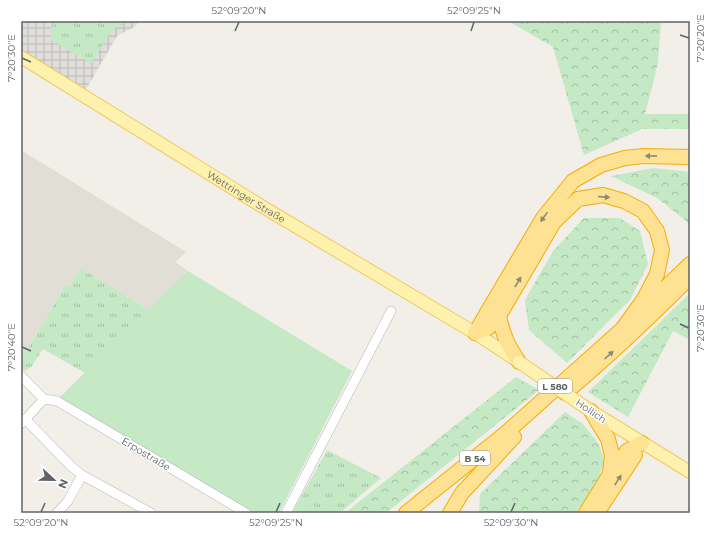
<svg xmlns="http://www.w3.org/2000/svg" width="711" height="534" viewBox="0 0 711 534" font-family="Montserrat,sans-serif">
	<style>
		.industrial { fill: url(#industrial-grid) }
		.education { fill: #e1ded6 }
		.grass { fill: url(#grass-tufts) }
		.forest { fill: url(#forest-crowns) }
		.pitch { fill: #c5e8c5 }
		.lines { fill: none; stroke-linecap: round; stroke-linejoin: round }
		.minor-casing { stroke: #b5b8bc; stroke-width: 10 }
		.major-casing { stroke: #f2c960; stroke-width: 14 }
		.highway-casing { stroke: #f9ab00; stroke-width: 16 }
		.minor { stroke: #fff; stroke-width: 9 }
		.major { stroke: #fff2af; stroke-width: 12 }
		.highway { stroke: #fde293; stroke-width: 14 }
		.major-bridge-casing { stroke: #f2c960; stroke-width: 14; stroke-linecap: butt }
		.major-bridge { stroke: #fff2af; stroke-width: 12 }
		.oneway { fill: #8e8975 }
		.ticks { fill: none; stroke: #5f6368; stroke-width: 1.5 }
		.labels { text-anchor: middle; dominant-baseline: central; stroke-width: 3; stroke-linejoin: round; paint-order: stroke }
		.shield { fill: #fff; stroke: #8f9295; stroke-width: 1 }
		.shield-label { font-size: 9px; font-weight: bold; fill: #5f6368 }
		.street-label { font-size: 10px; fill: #5f6368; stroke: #fff }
		.neatline { fill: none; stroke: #5f6368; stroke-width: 1.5 }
		.ticks-label { font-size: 10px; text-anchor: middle; fill: #5f6368 }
	</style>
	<defs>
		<pattern id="industrial-grid" width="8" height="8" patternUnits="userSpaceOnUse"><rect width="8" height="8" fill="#e0deda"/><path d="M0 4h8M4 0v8" fill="none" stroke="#b9b8b5"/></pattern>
		<pattern id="grass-tufts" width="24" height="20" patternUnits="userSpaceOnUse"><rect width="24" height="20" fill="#c5e8c5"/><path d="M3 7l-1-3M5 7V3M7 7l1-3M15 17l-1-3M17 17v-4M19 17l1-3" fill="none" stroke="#a3c0a4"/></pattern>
		<pattern id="forest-crowns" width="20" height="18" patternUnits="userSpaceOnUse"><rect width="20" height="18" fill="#c5e8c5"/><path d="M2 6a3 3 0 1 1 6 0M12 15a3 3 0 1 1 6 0" fill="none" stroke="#a3c0a4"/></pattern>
	</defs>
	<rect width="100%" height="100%" fill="#f1efe8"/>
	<!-- industrial -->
	<path class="industrial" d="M21 21H139L136 26 117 36 85 91 21 51Z"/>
	<!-- education -->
	<path class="education" d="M21 150 186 252 175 262 188 271 149 310 81 268 70 286 66 284 21 360Z"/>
	<!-- grass -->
	<path class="grass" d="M51 21H130L112 30 91 64 51 40Z
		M81 268 149 310 85 373 43 349 31 367 25 371 21 368V360L66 284 70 286Z
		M327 450 381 478 340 513H292Z"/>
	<!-- forest -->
	<path class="forest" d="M508 21H661L658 63 645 114H690V129H642L584 155 553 47Z
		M653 168 690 172V224L657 198 611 176Z
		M584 218H620L640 231 648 264 630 300 567 363 529 330 525 300 553 251Z
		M690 293V340L673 331 628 417 588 392Z
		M516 377 539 390 386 513H345Z
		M565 412 583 424 599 444 604 461 597 484 576 513H479L480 494Z"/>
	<!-- pitch -->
	<path class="pitch" d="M188 271 352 371 279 513H252L59 398Z"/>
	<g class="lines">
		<defs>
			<path id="minor" d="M21 376 44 399 22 423
				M44 399 57 401 246 513
				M25 419 71 466 82 475 151 513
				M57 513 68 501 82 475
				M286 513 391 311"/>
			<g id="major">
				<path id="s1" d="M21 57 263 207 475 333 518 361"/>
				<path d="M591 411 690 472"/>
			</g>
			<path id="highway" d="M644 308 690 264
				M499 316C503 335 508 346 519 362
				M475 333 488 328 499 316 554 222 578 199 603 195 624 201 643 211 657 231 662 250 657 274 644 299 621 331
				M475 333 543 218 573 181 601 165 625 158 644 156 690 157
				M565 393C608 357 648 319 688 279
				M591 411 608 439 612 455 610 473
				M406 513 506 433 628 324
				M450 513 462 493 514 437
				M586 513 610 474 627 451 642 443
				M597 513 635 455"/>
		</defs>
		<!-- minor casing -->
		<use href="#minor" class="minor-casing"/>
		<!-- major casing -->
		<use href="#major" class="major-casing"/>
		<!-- highway casing -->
		<use href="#highway" class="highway-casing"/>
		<!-- minor -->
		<use href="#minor" class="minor"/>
		<!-- major -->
		<use href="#major" class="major"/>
		<!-- highway -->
		<use href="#highway" class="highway"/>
		<defs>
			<path id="major-bridge" d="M519 362 591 411"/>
		</defs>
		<!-- major-bridge casing -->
		<use href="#major-bridge" class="major-bridge-casing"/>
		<!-- major-bridge -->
		<use href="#major-bridge" class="major-bridge"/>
	</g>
	<!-- one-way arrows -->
	<defs><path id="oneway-solid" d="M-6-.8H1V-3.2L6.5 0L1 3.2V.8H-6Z"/></defs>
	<g class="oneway">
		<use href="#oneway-solid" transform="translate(651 156) rotate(-179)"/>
		<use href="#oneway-solid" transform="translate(604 197) rotate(5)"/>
		<use href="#oneway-solid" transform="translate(544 217) rotate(125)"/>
		<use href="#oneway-solid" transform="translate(518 282) rotate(-60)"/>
		<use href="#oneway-solid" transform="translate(609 355) rotate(-42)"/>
		<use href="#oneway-solid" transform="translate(618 480) rotate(-57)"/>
	</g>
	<!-- ticks -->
	<path class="ticks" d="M235 31 239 22M471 31 474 22M680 35 689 38M22 58 31 62M680 324 689 328M22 347 31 351M41 512 45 503M276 512 280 503M511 512 515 503"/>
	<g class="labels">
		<!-- shield labels -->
		<g class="shield">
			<rect x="538" y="379" width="34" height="14" rx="3"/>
			<rect x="460" y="451" width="30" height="14" rx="3"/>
		</g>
		<g class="shield-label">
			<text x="555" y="386">L 580</text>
			<text x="475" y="458">B 54</text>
		</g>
		<!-- street labels -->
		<g class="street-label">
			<text stroke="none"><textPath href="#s1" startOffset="265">Wettringer Straße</textPath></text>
			<text transform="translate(591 411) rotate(34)">Hollich</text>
			<text transform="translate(146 454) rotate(31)">Erpostraße</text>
		</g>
	</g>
	<!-- border -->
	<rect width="711" height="534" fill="none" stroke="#ffffff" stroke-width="44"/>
	<!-- north arrow -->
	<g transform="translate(54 480) rotate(112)" stroke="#ffffff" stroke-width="3" paint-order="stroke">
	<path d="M0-3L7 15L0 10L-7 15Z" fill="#5f6368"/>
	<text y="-6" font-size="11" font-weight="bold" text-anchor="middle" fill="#5f6368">N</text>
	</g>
	<rect x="22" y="22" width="667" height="490" class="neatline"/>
	<g class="ticks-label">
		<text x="239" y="14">52°09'20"N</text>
		<text x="474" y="14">52°09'25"N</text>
		<text transform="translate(700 38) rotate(-90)" y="4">7°20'20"E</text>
		<text transform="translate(11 58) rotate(-90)" y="4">7°20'30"E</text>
		<text transform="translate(700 328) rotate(-90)" y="4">7°20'30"E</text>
		<text transform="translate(11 347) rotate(-90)" y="4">7°20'40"E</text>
		<text x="41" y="526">52°09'20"N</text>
		<text x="276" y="526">52°09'25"N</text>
		<text x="511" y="526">52°09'30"N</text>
	</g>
</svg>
